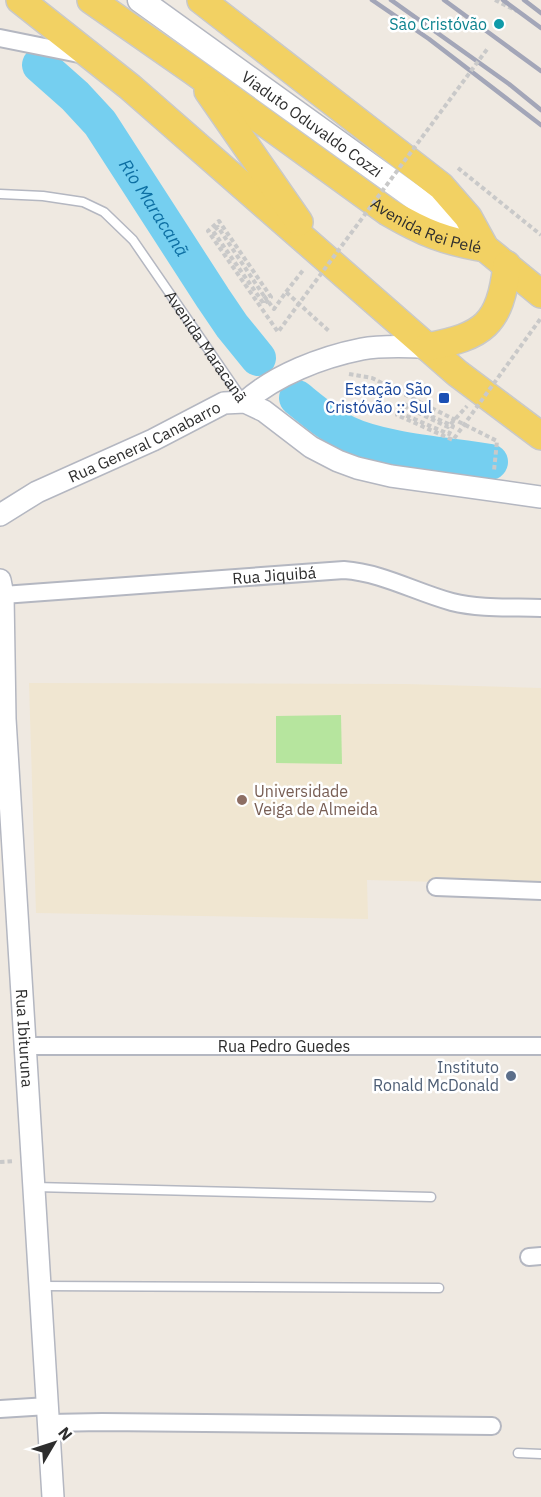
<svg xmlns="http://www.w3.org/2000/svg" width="541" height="1497" viewBox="0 0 541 1497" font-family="'IBM Plex Sans',sans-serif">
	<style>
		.education { fill: #f0e6d1 }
		.green { fill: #b6e59e }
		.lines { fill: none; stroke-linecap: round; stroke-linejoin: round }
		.river { stroke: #75cff0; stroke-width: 36 }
		.service-casing { stroke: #b4b7c1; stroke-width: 11 }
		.minor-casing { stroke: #b4b7c1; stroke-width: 20 }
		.tertiary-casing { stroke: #b4b7c1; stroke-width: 24 }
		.secondary-casing { stroke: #b4b7c1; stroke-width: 27 }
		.primary-casing { stroke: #c9c9c9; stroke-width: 30 }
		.path { stroke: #c9c9c9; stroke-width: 4; stroke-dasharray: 4.5 3; stroke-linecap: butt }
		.service { stroke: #fff; stroke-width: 8 }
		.minor { stroke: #fff; stroke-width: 16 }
		.tertiary { stroke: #fff; stroke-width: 21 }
		.secondary { stroke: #fff; stroke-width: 24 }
		.primary { stroke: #f2d163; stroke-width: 27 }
		.rail { stroke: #a3a6b8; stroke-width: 4.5 }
		.path-bridge { stroke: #c9c9c9; stroke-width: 4; stroke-dasharray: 4.5 3; stroke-linecap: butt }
		.culture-dot { fill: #0f9aa8; stroke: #fff; stroke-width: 2 }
		.transit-dot { fill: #1a4fb4; stroke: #fff; stroke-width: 2 }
		.education-dot { fill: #8d6e63; stroke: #fff; stroke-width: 2 }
		.service-dot { fill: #5c6f8a; stroke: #fff; stroke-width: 2 }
		.labels { text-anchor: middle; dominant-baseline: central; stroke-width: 5; stroke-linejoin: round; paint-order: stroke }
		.culture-label { font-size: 16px; fill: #0d838f; stroke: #fff; text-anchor: end }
		.street-label { font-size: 16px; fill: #2e2e2e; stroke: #fff }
		.transit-label { font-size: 16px; fill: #164399; stroke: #fff; text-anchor: end }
		.education-label { font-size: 16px; fill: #785e54; stroke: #fff; text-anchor: start }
		.service-label { font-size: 16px; fill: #4e5e75; stroke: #fff; text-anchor: end }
		.water-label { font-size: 18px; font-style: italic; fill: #0d6fa3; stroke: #fff }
	</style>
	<rect width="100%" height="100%" fill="#efe9e1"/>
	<!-- education -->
	<path class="education" d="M29 683 406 684 541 688V885L367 880 368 919 36 913Z"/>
	<!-- green -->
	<path class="green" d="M341 715 342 764 276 763V716Z"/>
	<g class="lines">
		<!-- river -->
		<g class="river">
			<path id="s1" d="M40 65 75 96 100 123 213 298 232 326 258 358"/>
			<path d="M297 398C313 411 328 424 346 433 383 451 449 455 490 462"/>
		</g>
		<defs>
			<g id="service">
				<path id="s2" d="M0 194 43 196 83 202 104 212 133 240 243 400"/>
				<path d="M35 1187 431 1197"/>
				<path d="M40 1286 439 1288"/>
				<path d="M518 1453 541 1454"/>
			</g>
			<g id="minor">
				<path d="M0 38 84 55"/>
				<path id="s3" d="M3 595 344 570C383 573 415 592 452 602 480 609 512 607 541 608"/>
				<path d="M436 887 541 891"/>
				<path id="s4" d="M26 1046H541"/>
				<path d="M529 1257 541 1256"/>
				<path d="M0 1409 48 1406"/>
				<path d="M49 1423 102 1422 492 1426"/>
			</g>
			<g id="tertiary">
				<path d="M245 402C275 375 322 357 362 349 383 345 406 347 427 347"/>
				<path id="s5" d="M0 515 37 492 153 440 224 403 245 402 264 411 311 447 338 461 357 468 391 476 541 497"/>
				<path id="s6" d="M0 580 3 595 5 719 53 1497"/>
			</g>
			<g id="secondary">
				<path id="s7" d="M140 0 483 247"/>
			</g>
			<g id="primary">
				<path d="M20 0 130 87 457 373 541 436"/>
				<path id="s8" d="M91 0 193 71 388 212C424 233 444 241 485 248"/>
				<path d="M201 0 441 186 468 217 485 248 541 294"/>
				<path d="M208 91 299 222"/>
				<path d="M427 347C484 336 500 325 507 265"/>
			</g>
		</defs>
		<!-- service casing -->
		<use href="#service" class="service-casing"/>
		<!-- minor casing -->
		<use href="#minor" class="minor-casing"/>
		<!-- tertiary casing -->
		<use href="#tertiary" class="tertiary-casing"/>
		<!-- secondary casing -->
		<use href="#secondary" class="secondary-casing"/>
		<!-- primary casing -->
		<use href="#primary" class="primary-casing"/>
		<!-- path -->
		<path class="path" d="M495 0 517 11
			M458 168 541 235
			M286 292 304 269
			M264 296 274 309 286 292 330 332
			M349 374 372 378 497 441 494 471
			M404 406 448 427 467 406
			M0 1162 14 1161"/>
		<!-- service -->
		<use href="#service" class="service"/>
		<!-- minor -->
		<use href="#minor" class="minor"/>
		<!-- tertiary -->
		<use href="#tertiary" class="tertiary"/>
		<!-- secondary -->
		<use href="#secondary" class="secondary"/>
		<!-- primary -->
		<use href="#primary" class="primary"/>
		<!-- rail -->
		<path class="rail" d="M372 0 429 39 541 125
			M391 0 509 84 541 110
			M444 0 541 71
			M503 0 541 28
			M524 0 541 13"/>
		<!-- path-bridge -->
		<path class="path-bridge" d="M264 296 218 227 213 231 264 304 271 297 219 221 208 231 278 332 488 48
			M404 406 400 413 449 434 453 426 402 403 397 415 453 440 541 318"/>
	</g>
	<!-- markers -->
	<circle class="culture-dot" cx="499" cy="24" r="6"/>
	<rect class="transit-dot" x="438" y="392" width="12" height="12" rx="3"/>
	<circle class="education-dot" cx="242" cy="800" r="6"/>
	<circle class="service-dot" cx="511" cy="1076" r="6"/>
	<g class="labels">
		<!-- culture labels -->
		<g class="culture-label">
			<text x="487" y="24">São Cristóvão</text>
		</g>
		<!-- street labels -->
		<g class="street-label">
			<text stroke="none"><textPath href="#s7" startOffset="212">Viaduto Oduvaldo Cozzi</textPath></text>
			<text stroke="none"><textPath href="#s8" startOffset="406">Avenida Rei Pelé</textPath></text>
			<text stroke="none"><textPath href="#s2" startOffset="276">Avenida Maracanã</textPath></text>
			<text stroke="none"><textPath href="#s5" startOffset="162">Rua General Canabarro</textPath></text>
			<text stroke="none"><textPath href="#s3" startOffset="272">Rua Jiquibá</textPath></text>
			<text stroke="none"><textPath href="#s6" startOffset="459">Rua Ibituruna</textPath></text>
			<text stroke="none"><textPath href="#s4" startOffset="258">Rua Pedro Guedes</textPath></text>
		</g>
		<!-- transit labels -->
		<g class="transit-label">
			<text x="432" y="389">Estação São<tspan x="432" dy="18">Cristóvão :: Sul</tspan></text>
		</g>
		<!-- education labels -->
		<g class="education-label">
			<text x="254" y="791">Universidade<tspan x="254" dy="18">Veiga de Almeida</tspan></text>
		</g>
		<!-- service labels -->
		<g class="service-label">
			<text x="499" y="1067">Instituto<tspan x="499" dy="18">Ronald McDonald</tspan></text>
		</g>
		<!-- water labels -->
		<g class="water-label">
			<text stroke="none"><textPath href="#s1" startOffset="184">Rio Maracanã</textPath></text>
		</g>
	</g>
	<!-- north arrow -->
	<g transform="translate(54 1443) rotate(51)" stroke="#ffffff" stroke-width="4.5" paint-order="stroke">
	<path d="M0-4.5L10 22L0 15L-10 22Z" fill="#2e2e2e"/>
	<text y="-9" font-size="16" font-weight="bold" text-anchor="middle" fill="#2e2e2e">N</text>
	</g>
</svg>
